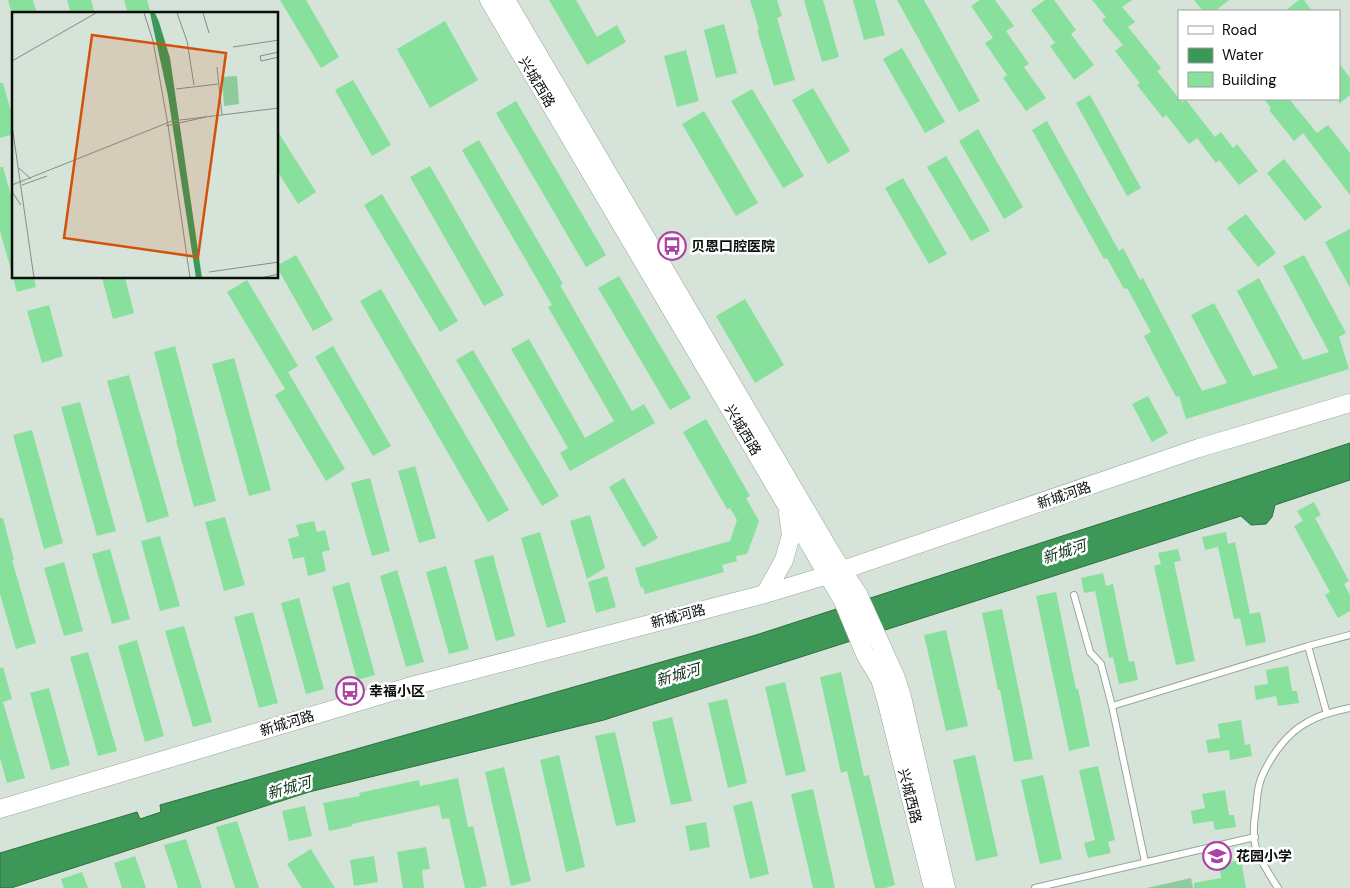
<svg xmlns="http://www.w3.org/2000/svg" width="1350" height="888" viewBox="0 0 1350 888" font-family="'DM Sans','Noto Sans SC',sans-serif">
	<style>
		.green { fill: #8ecb9a }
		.water { fill: #3d9757; stroke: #2e6e40 }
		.building { fill: #87e09c }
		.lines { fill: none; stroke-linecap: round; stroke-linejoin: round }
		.lane-casing { stroke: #99a69b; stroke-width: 8 }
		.secondary-casing { stroke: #99a69b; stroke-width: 19 }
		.lane { stroke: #fff; stroke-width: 6 }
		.secondary { stroke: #fff; stroke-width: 18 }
		.labels { text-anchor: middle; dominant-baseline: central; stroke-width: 5; stroke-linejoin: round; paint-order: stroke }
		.street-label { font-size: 14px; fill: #0a0f0b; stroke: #fff }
		.poi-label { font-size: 14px; font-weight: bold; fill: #0a0f0b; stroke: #fff; text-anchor: start }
		.water-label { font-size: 15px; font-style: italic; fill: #0c3217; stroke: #fff }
		.inset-road { fill: none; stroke: #848e86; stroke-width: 1 }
		.view { fill: #d2520c; fill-opacity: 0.15; stroke: #d2520c; stroke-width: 2.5 }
		.inset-edge { fill: none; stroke: #0a0f0b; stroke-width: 2.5 }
	</style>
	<rect width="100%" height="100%" fill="#d6e3d8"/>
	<!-- green -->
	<path class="green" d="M1191 878 1193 888H1147Z"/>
	<!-- water -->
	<path class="water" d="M1350 443V480L1275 505 1272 517 1266 524 1251 525 1241 516 604 720 309 792 11 888H0V853L137 812 140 819 161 812 160 805 756 635Z"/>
	<!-- building -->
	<path class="building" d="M8 0H33L37 14H12Z
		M67 0H91L95 14H71Z
		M124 0H147L151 14H128Z
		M280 0H306L339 57 321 68Z
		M549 0H576L597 37 617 25 626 42 587 65Z
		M750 0H777L782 16 777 18 795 80 774 86 757 30 759 29Z
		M804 0H823L839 57 822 62Z
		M853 0H875L885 35 864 40Z
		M897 0H924L980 101 959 112Z
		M980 0H995L1014 26 1006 31 1029 64 1024 67 1046 98 1026 111 1003 78 1007 75 985 43 993 38 971 6Z
		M1045 0H1054L1076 30 1071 34 1094 65 1074 80 1050 46 1055 43 1031 10Z
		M1092 0H1132L1122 7 1135 22 1128 27 1161 68 1157 71 1182 102 1186 100 1215 137 1221 132 1233 148 1237 144 1258 171 1239 185 1219 160 1216 163 1197 138 1189 144 1166 115 1163 118 1137 85 1140 83 1115 51 1123 45 1102 20 1106 17Z
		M1194 0H1229L1215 11H1203Z
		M1299 0H1304L1312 11H1285Z
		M445 21 478 80 430 108 397 49Z
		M724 24 737 73 716 78 704 30Z
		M902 48 945 122 925 133 883 59Z
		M686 50 699 101 677 107 664 56Z
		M1339 63 1350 78V95L1339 104Z
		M353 80 391 145 372 156 335 90Z
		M0 83H3L14 122V134L0 138Z
		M813 88 850 151 828 164 792 100Z
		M752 89 804 176 783 188 731 101Z
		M1090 95 1141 188 1127 196 1076 103Z
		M1264 99H1289L1317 133 1328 125 1350 153V195L1303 133 1294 141 1269 110 1271 108Z
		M516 101 606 255 586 267 496 113Z
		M704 111 758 203 736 216 682 124Z
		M1047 121 1119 251 1123 248 1140 280 1143 278 1202 391 1227 383 1191 315 1214 303 1253 376 1278 368 1237 291 1259 278 1303 360 1329 352 1283 266 1304 255 1346 333 1339 337 1349 369 1186 419 1179 396 1176 397 1144 336 1151 332 1127 288 1124 289 1107 258 1104 259 1032 130Z
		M978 129 1023 207 1004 219 959 141Z
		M278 132 316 192 298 204 278 172Z
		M479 140 563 284 560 285 632 411 644 404 655 423 570 471 560 453 568 448 511 349 529 339 585 438 614 421 548 307 552 305 462 150Z
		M946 156 990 231 971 241 927 167Z
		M1284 159 1322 207 1305 221 1267 173Z
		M430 166 504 295 484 306 410 177Z
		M0 167H3L14 206V270H11L0 231Z
		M903 178 947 254 929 264 885 188Z
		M382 194 458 321 440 332 364 205Z
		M1246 214 1276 253 1258 267 1227 228Z
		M1350 229V288L1325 242Z
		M296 255 333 320 313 331 278 269V265Z
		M619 276 691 398 670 410 598 288Z
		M13 278H34L36 287 17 292Z
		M102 278H125L134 313 113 319Z
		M247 280 298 366 288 372 345 469 326 481 275 395 285 389 227 292Z
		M381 289 509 510 488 522 360 301Z
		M745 299 784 365 755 383 716 316Z
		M49 305 63 356 42 363 27 311Z
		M175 346 216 501 194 507 176 440H177L154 352Z
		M333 346 391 446 373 456 315 357Z
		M473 350 559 496 542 506 456 360Z
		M234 358 271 490 249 496 212 364Z
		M129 375 169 516 147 523 107 381Z
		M1148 396 1168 433 1152 442 1132 404Z
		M80 402 116 531 97 536 61 407Z
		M706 419 750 496 746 498 759 521 747 554 736 556 737 561 722 565 724 572 645 594 643 587 641 588 635 568 730 541 737 520 730 508 727 509 683 432Z
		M32 430 63 543 44 549 13 435Z
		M415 466 436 538 419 543 398 471Z
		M370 478 390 551 372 556 351 483Z
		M624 478 658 538 643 547 609 487Z
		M1314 502 1321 515 1315 518 1349 581 1344 584 1350 595V611L1338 618 1325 595 1330 592 1294 526 1303 521 1297 511Z
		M590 515 605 568 587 579 570 521Z
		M225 517 245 585 224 591 205 522Z
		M0 518H3L14 560H12L36 643 16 649 0 594Z
		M314 521 317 532 325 530 330 550 322 552 326 571 308 576 304 557 293 559 288 539 299 536 296 525Z
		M540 532 566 622 547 628 521 538Z
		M1226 532 1228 544 1235 542 1250 614 1260 612 1266 642 1246 646 1240 618 1234 619 1218 547 1205 550 1202 537Z
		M160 536 180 606 160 611 141 541Z
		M110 549 130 619 112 624 92 554Z
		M1178 549 1181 561 1174 562 1195 661 1176 665 1154 566 1161 564 1158 553Z
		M493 555 515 636 496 641 474 560Z
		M64 562 83 631 64 636 44 568Z
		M446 566 469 649 449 654 426 572Z
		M397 570 424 662 406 667 380 576Z
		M1103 573 1106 586 1113 584 1129 662 1134 661 1138 680 1119 684 1113 657 1109 658 1095 591 1084 593 1081 578Z
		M607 576 616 607 596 613 588 582Z
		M349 582 375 675 357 680 332 587Z
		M1056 592 1076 689H1078L1090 746 1069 751 1036 596Z
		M299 598 324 689 306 694 281 603Z
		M1002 609 1033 759 1014 762 1000 690H998L982 613Z
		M253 612 278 703 259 708 234 617Z
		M184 626 212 722 193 727 165 631Z
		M946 630 968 726 946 731 924 635Z
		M137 640 164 736 145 742 118 646Z
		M88 652 117 751 98 756 70 657Z
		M1288 666 1292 691H1297L1299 703 1278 706 1276 696 1256 700 1254 686 1268 684 1266 670Z
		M3 667 12 699 3 702 25 778 7 783 0 758V668Z
		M841 672 864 776 869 775 895 885 885 888H875L847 771 841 773 820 677Z
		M785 682 806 771 786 776 765 687Z
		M49 688 70 765 51 770 30 693Z
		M727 699 747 783 728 788 708 703Z
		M672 717 692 801 671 805 652 722Z
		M1241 720 1245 745 1250 744 1252 756 1230 760 1229 750 1208 753 1206 740 1220 738 1218 724Z
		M615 732 636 822 616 826 595 736Z
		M559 755 585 867 566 872 540 760Z
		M975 755 998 856 976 861 953 760Z
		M1098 766 1115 840 1108 842 1111 853 1088 858 1084 843 1095 840 1079 770Z
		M504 767 531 881 511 886 485 772Z
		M1043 775 1062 859 1040 864 1021 780Z
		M458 778 468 827 473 826 487 886 477 888H465L449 818 442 819 439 805 352 824V826L329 831 323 803 360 796 359 793 419 780 420 786Z
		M813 789 835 888H813L791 794Z
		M1225 790 1229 815H1234L1236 827 1215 830 1213 821 1193 824 1191 811 1205 808 1202 794Z
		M752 801 769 874 750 879 733 806Z
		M305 806 312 836 289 841 282 811Z
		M237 821 259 888H235L216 827Z
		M706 822 710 847 690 851 685 826Z
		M186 839 202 888H178L164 845Z
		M426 847 430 869 422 870 424 888H403L397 852Z
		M311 849 321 866 335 888H302L287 864Z
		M135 856 146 888H122L114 863Z
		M374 856 378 882 354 886 350 860Z
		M1241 860 1246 888H1194V883L1221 878 1219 864Z
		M82 872 88 888H64L61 879Z"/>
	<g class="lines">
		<defs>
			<path id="lane" d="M1074 595 1090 652 1101 664 1112 706 1145 862
				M1308 646 1327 714
				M1112 706 1308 646 1350 635
				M1035 888 1255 837
				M1278 888C1270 876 1261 861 1256 848 1252 836 1254 821 1256 809 1257 797 1258 783 1264 772 1273 753 1288 733 1306 723 1319 715 1335 711 1350 708"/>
			<path id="secondary" d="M489 0 843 601 865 654 880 679 887 703 933 888
				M506 0 833 556 858 594 896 678 902 697 946 888
				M765 594 784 560 791 535 788 513
				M0 809 408 687 765 594 828 575 1199 448 1350 403"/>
		</defs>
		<!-- lane casing -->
		<use href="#lane" class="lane-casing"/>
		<!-- secondary casing -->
		<use href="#secondary" class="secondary-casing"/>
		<!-- lane -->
		<use href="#lane" class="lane"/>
		<!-- secondary -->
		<use href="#secondary" class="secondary"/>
	</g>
	<!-- icons -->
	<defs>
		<symbol id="bus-ring" viewBox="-11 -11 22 22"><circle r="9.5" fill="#fff" stroke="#ab42a4" stroke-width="1.5"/><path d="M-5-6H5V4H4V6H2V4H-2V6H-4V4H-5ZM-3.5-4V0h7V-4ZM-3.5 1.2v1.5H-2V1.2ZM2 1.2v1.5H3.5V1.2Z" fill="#ab42a4"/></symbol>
		<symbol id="school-ring" viewBox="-11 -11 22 22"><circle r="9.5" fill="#fff" stroke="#ab42a4" stroke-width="1.5"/><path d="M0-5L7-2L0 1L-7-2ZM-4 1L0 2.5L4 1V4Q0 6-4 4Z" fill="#ab42a4"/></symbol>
	</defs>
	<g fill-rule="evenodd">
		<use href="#bus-ring" x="656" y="230" width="32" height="32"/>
		<use href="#bus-ring" x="334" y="675" width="32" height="32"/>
		<use href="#school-ring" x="1201" y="840" width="32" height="32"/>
	</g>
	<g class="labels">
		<!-- street labels -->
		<g class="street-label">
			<text transform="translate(537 82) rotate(59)">兴城西路</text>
			<text transform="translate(743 430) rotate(59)">兴城西路</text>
			<text transform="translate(1064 495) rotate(-19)">新城河路</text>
			<text transform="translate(678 616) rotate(-15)">新城河路</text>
			<text transform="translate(287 723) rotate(-17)">新城河路</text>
			<text transform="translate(910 796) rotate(76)">兴城西路</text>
		</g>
		<!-- poi labels -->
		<g class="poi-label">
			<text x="691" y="246">贝恩口腔医院</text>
			<text x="369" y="691">幸福小区</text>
			<text x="1236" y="856">花园小学</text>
		</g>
		<!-- water labels -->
		<g class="water-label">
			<text transform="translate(1064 552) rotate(-18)">新城河</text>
			<text transform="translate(678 675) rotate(-16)">新城河</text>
			<text transform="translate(289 788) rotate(-16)">新城河</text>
		</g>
	</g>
	<!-- overview -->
	<g transform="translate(12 12)">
		<rect width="266" height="266" fill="#d6e3d8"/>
		<path d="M225 64 227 92 212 94 210 65Z" fill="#8ecb9a"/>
		<path d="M138 1H143L147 10 158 46 190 266H184L156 84Z" fill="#3d9757"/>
		<path class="inset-road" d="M132 1 141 29 156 113 178 266M165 1 175 29 182 73M191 1 197 21M221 35 267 28M267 40 248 44 249 49 267 45M0 49 84 1M205 55 210 103M164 77 206 72M0 113 22 266M154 114 194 105M7 156 19 167M0 173 160 109 267 96M10 173 35 164M0 180 9 193M197 260 267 250M248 266 267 262"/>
		<path class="view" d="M80 23 214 41 186 245 52 226Z"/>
		<rect width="266" height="266" class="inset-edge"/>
	</g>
	<!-- legend -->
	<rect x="1178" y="10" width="162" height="90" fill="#ffffff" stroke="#9d9f9d"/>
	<rect x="1188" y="26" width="25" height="8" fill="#ffffff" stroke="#9d9f9d"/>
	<text x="1222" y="35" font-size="15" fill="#0a0f0b">Road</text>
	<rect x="1188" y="48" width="25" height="15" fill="#3d9757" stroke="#9d9f9d"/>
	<text x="1222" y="60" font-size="15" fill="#0a0f0b">Water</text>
	<rect x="1188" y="72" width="25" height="15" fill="#87e09c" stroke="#9d9f9d"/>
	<text x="1222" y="85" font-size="15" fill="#0a0f0b">Building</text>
</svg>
